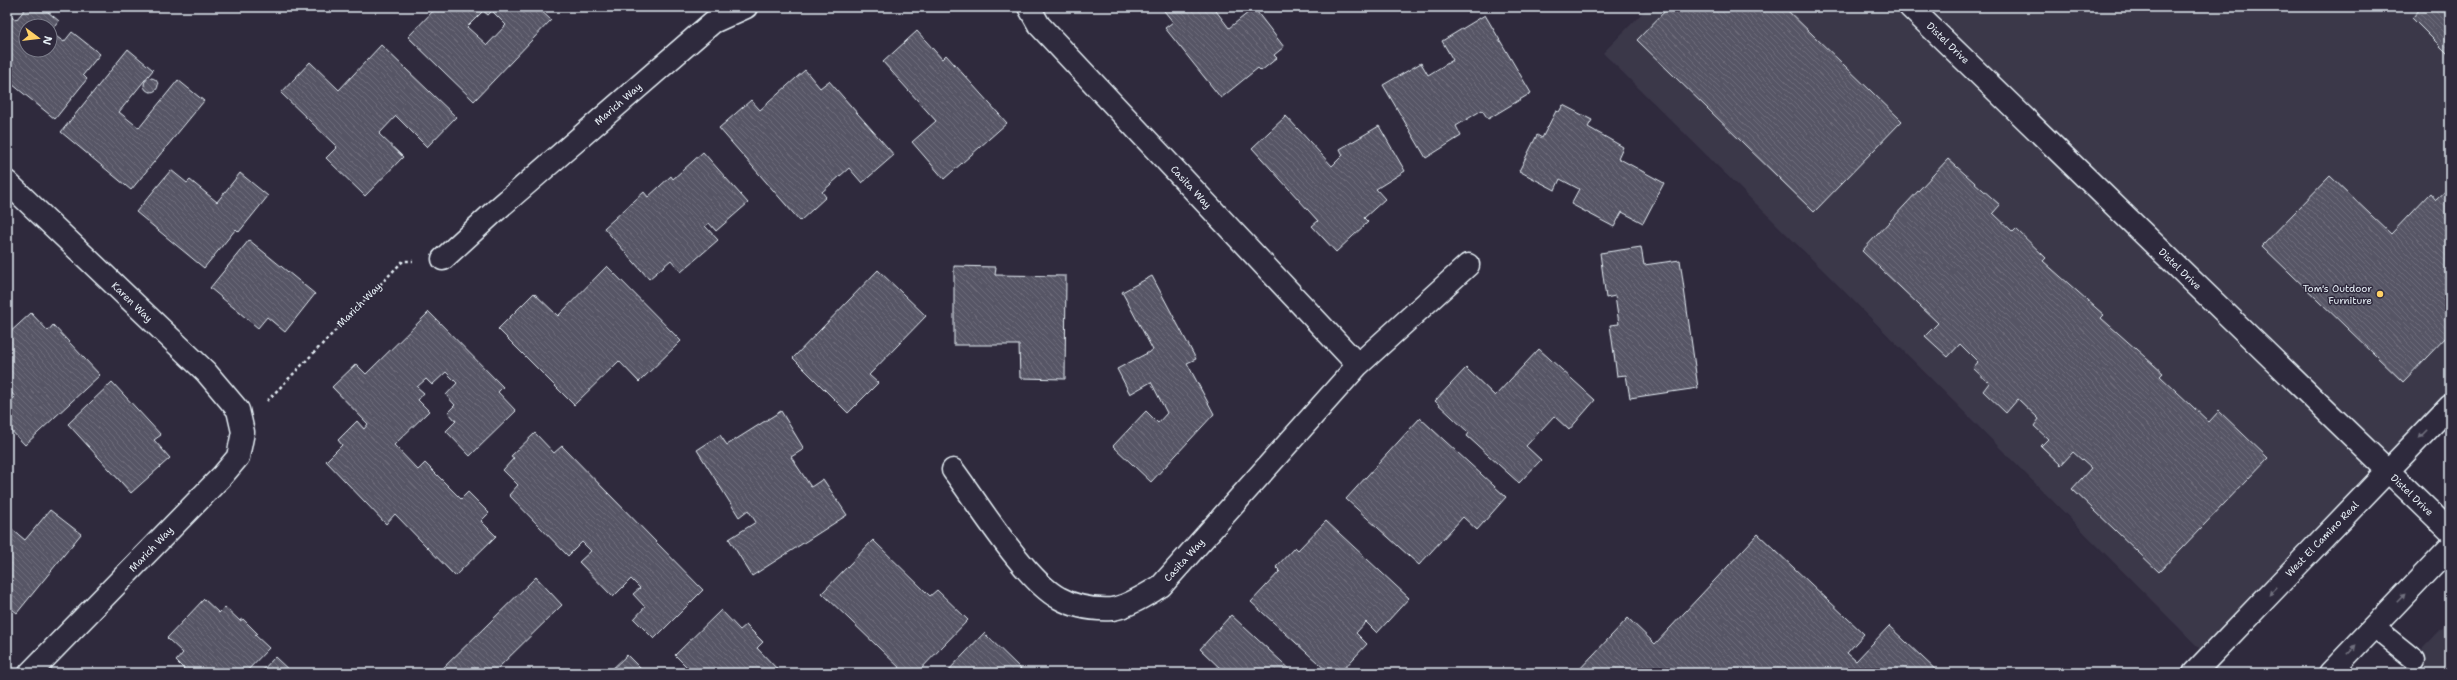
<svg xmlns="http://www.w3.org/2000/svg" width="2457" height="680" viewBox="0 0 2457 680" font-family="'Shantell Sans',sans-serif">
	<style>
		.built { fill: #3b3749 }
		.building { fill: url(#building-back-hatch); stroke: #e8f1f8; fill-rule: evenodd }
		.lines { fill: none; stroke-linecap: round; stroke-linejoin: round }
		.service-casing { stroke: #e8f1f8; stroke-width: 23 }
		.minor-casing { stroke: #e8f1f8; stroke-width: 25 }
		.primary-casing { stroke: #e8f1f8; stroke-width: 25 }
		.path { stroke: #e8f1f8; stroke-width: 2.5; stroke-dasharray: 3 3; stroke-linecap: butt }
		.service { stroke: #2f2a3d; stroke-width: 20 }
		.minor { stroke: #2f2a3d; stroke-width: 22 }
		.primary { stroke: #2f2a3d; stroke-width: 22 }
		.oneway { fill: #70707e }
		.poi-dot { fill: #ffd166; stroke: #2f2a3d; stroke-width: 1.5 }
		.labels { text-anchor: middle; dominant-baseline: central; stroke-width: 3; stroke-linejoin: round; paint-order: stroke }
		.street-label { font-size: 10px; fill: #e8f1f8; stroke: #2f2a3d }
		.poi-label { font-size: 10px; fill: #e8f1f8; stroke: #2f2a3d; text-anchor: end }
	</style>
	<defs>
		<pattern id="building-back-hatch" width="6" height="6" patternUnits="userSpaceOnUse"><rect width="6" height="6" fill="#575565"/><path d="M-1 5l2 2M0 0l6 6M5-1l2 2" fill="none" stroke="#6f6e7c"/></pattern>
	</defs>
	<rect width="100%" height="100%" fill="#2f2a3d"/>
	<filter id="ink" filterUnits="userSpaceOnUse"><feTurbulence type="fractalNoise" baseFrequency=".025" numOctaves="2"/><feDisplacementMap in="SourceGraphic" scale="8" xChannelSelector="R" yChannelSelector="G"/><feConvolveMatrix kernelMatrix="1 2 1 2 8 2 1 2 1" color-interpolation-filters="sRGB"/></filter>
	<g filter="url(#ink)">
		<!-- built -->
		<path class="built" d="M1648 7H2450V403L2203 652 1825 272 1603 53Z
			M2450 620V673H2399Z"/>
		<!-- building -->
		<path class="building" d="M27 7H42L59 21 50 32 64 42 72 32 100 54 83 75 87 79 55 119 7 80V23L12 17 16 20ZM26 26H50V50H26Z
			M437 7H537L551 20 474 101 408 37ZM483 11 488 15 492 11 506 25 487 45 467 27Z
			M1161 7H1213L1229 28 1254 8 1284 47 1274 55 1277 58 1261 71 1258 68 1221 98 1165 28 1173 22Z
			M1669 7H1784L1902 121 1814 212 1637 40Z
			M2422 7H2450V56L2412 18Z
			M1485 15 1531 93 1488 119 1482 110 1456 126 1461 136 1426 158 1383 85 1421 63 1428 75 1453 60 1442 41Z
			M917 31 942 59 946 55 1007 123 944 179 912 142 936 121 883 62Z
			M381 45 456 117 427 147 396 116 379 134 403 157 365 196 326 158 337 147 281 93 310 62 339 90Z
			M128 49 153 70 119 112 139 128 178 80 204 101 131 190 61 132Z
			M805 70 820 88 829 81 894 155 862 183 849 168 822 192 826 197 800 221 719 128 751 100 760 110Z
			M144 85a7 7 0 1 1 14 0a7 7 0 1 1-14 0Z
			M1563 105 1592 120 1588 127 1623 147 1618 158 1664 183 1643 223 1622 212 1614 227 1571 204 1579 189 1560 179 1555 190 1519 171 1537 135 1542 138 1556 111 1559 112Z
			M1286 116 1332 166 1343 155 1340 149 1379 126 1405 171 1376 189 1385 199 1364 218 1368 222 1336 252 1312 226 1318 221 1252 148Z
			M703 152 748 203 716 231 709 223 705 226 718 240 681 272 671 260 649 279 604 228 644 192 648 197 671 176 673 179Z
			M1948 159 2000 205 1993 213 2013 232 2016 229 2046 258 2043 261 2104 315 2101 318 2163 373 2160 376 2209 422 2219 411 2268 458 2159 572 2072 489 2091 468 2073 452 2061 465 2041 446 2048 439 2034 426 2039 419 2018 399 2006 413 1983 391 1989 383 1973 368 1978 362 1960 344 1948 357 1925 336 1938 323 1862 251Z
			M171 170 187 183 190 180 217 202 240 173 268 196 239 232 236 229 204 268 136 212Z
			M2330 176 2391 234 2430 193 2436 200 2450 187V333L2403 382 2262 246Z
			M249 240 315 294 285 332 267 317 258 328 210 288Z
			M1641 247 1644 265 1680 260 1698 388 1630 398 1626 375 1617 376 1610 325 1619 324 1615 296 1606 298 1600 253Z
			M607 266 681 341 639 382 619 361 574 405 498 329 534 293 558 316Z
			M954 266 996 267 995 275 1066 276 1065 379 1020 378 1019 345H954Z
			M878 270 926 316 869 375 878 383 848 413 793 358Z
			M1152 276 1196 359 1187 363 1214 414 1151 482 1113 446 1146 411 1158 423 1167 413 1151 382 1130 394 1117 369 1153 350 1122 292Z
			M429 312 503 387 498 392 516 411 470 456 446 431 456 421 448 412 455 405 446 395 457 383 446 372 432 385 426 379 417 387 424 393 418 400 429 411 394 445 418 470 425 463 461 499 468 492 489 513 481 521 496 536 455 576 395 514 386 524 326 461 342 445 338 440 357 421 364 429 368 424 332 387 356 364 366 374Z
			M31 313 48 331 53 325 100 375 25 445 7 426V405L15 397 7 387V335Z
			M1539 349 1595 400 1569 430 1554 416 1526 446 1541 460 1519 483 1467 436 1469 433 1435 401 1466 368 1495 396Z
			M112 382 161 435 154 440 170 458 131 493 68 424Z
			M781 411 804 449 791 457 811 487 823 479 847 515 752 576 729 539 756 522 748 510 739 517 697 450 720 435 727 445Z
			M1420 418 1506 497 1477 530 1463 517 1419 565 1346 499Z
			M535 433 554 453 562 446 703 590 654 639 634 619 645 607 633 594 640 588 631 579 613 597 579 562 591 551 582 542 568 556 509 495 518 485 503 470 514 458 511 456Z
			M50 510 81 534 17 613 7 605V525L25 540Z
			M1326 521 1409 598 1377 633 1366 622 1356 633 1367 644 1340 673H1329L1251 602 1280 571 1276 567 1295 547 1298 550Z
			M1758 534 1864 634 1847 653 1856 661 1889 626 1939 673H1576L1628 618 1655 644Z
			M873 540 930 596 937 590 968 620 917 673H905L822 593Z
			M536 577 562 605 493 673H438Z
			M204 599 219 613 225 607 240 621 243 619 257 633 255 635 269 648 245 673H182L185 670 176 661 183 653 167 638Z
			M721 610 740 630 746 625 763 642 757 648 781 673H693L675 655Z
			M1231 615 1294 673H1225L1200 649Z
			M984 633 1021 669 1017 673H946Z
			M627 655 645 673H608Z
			M275 657 292 673 295 670 298 673H260Z"/>
		<g class="lines">
			<defs>
				<path id="service" d="M2374 627 2415 660"/>
				<path id="minor" d="M1029 7 1039 25 1358 365
					M1910 7 2450 531
					M7 182 206 372 238 410 243 432 238 457 222 476 30 673
					M443 259 493 213 713 22 746 7
					M953 470C977 502 1026 581 1059 598 1075 607 1093 610 1112 609 1128 607 1147 594 1161 586L1358 365 1468 265"/>
				<path id="primary" d="M2194 673 2450 406
					M2330 673 2450 547"/>
			</defs>
			<!-- service casing -->
			<use href="#service" class="service-casing"/>
			<!-- minor casing -->
			<use href="#minor" class="minor-casing"/>
			<!-- primary casing -->
			<use href="#primary" class="primary-casing"/>
			<!-- path -->
			<path class="path" d="M267 401 403 261H413"/>
			<!-- service -->
			<use href="#service" class="service"/>
			<!-- minor -->
			<use href="#minor" class="minor"/>
			<!-- primary -->
			<use href="#primary" class="primary"/>
		</g>
		<!-- one-way arrows -->
		<defs><path id="oneway-solid" d="M-6-.8H1V-3.2L6.5 0L1 3.2V.8H-6Z"/></defs>
		<g class="oneway">
			<use href="#oneway-solid" transform="translate(2423 434) rotate(134)"/>
			<use href="#oneway-solid" transform="translate(2273 591) rotate(134)"/>
			<use href="#oneway-solid" transform="translate(2401 598) rotate(-45)"/>
			<use href="#oneway-solid" transform="translate(2352 650) rotate(-46)"/>
		</g>
	</g>
	<!-- markers -->
	<circle class="poi-dot" cx="2380" cy="294" r="4"/>
	<g class="labels">
		<!-- street labels -->
		<g class="street-label">
			<text transform="translate(1948 43) rotate(44)">Distel Drive</text>
			<text transform="translate(618 104) rotate(-41)">Marich Way</text>
			<text transform="translate(1191 187) rotate(47)">Casita Way</text>
			<text transform="translate(2180 269) rotate(44)">Distel Drive</text>
			<text transform="translate(132 302) rotate(44)">Karen Way</text>
			<text transform="translate(359 305) rotate(-45)">Marich Way</text>
			<text transform="translate(2412 495) rotate(44)">Distel Drive</text>
			<text transform="translate(2322 539) rotate(-46)">West El Camino Real</text>
			<text transform="translate(151 549) rotate(-46)">Marich Way</text>
			<text transform="translate(1184 560) rotate(-48)">Casita Way</text>
		</g>
		<!-- poi labels -->
		<g class="poi-label">
			<text x="2372" y="288">Tom's Outdoor<tspan x="2372" dy="12">Furniture</tspan></text>
		</g>
	</g>
	<!-- margin -->
	<rect width="2457" height="680" fill="none" stroke="#2f2a3d" stroke-width="24"/>
	<rect x="12" y="12" width="2433" height="656" fill="none" stroke="#e8f1f8" stroke-width="1.5" filter="url(#ink)"/>
	<!-- north arrow -->
	<g transform="translate(38 38) rotate(105)"><circle r="19" fill="#2f2a3d" stroke="#797a88"/>
	<path d="M0-3L7 15L0 10L-7 15Z" fill="#ffd166"/>
	<text y="-6" font-size="11" font-weight="bold" text-anchor="middle" fill="#e8f1f8">N</text>
	</g>
</svg>
